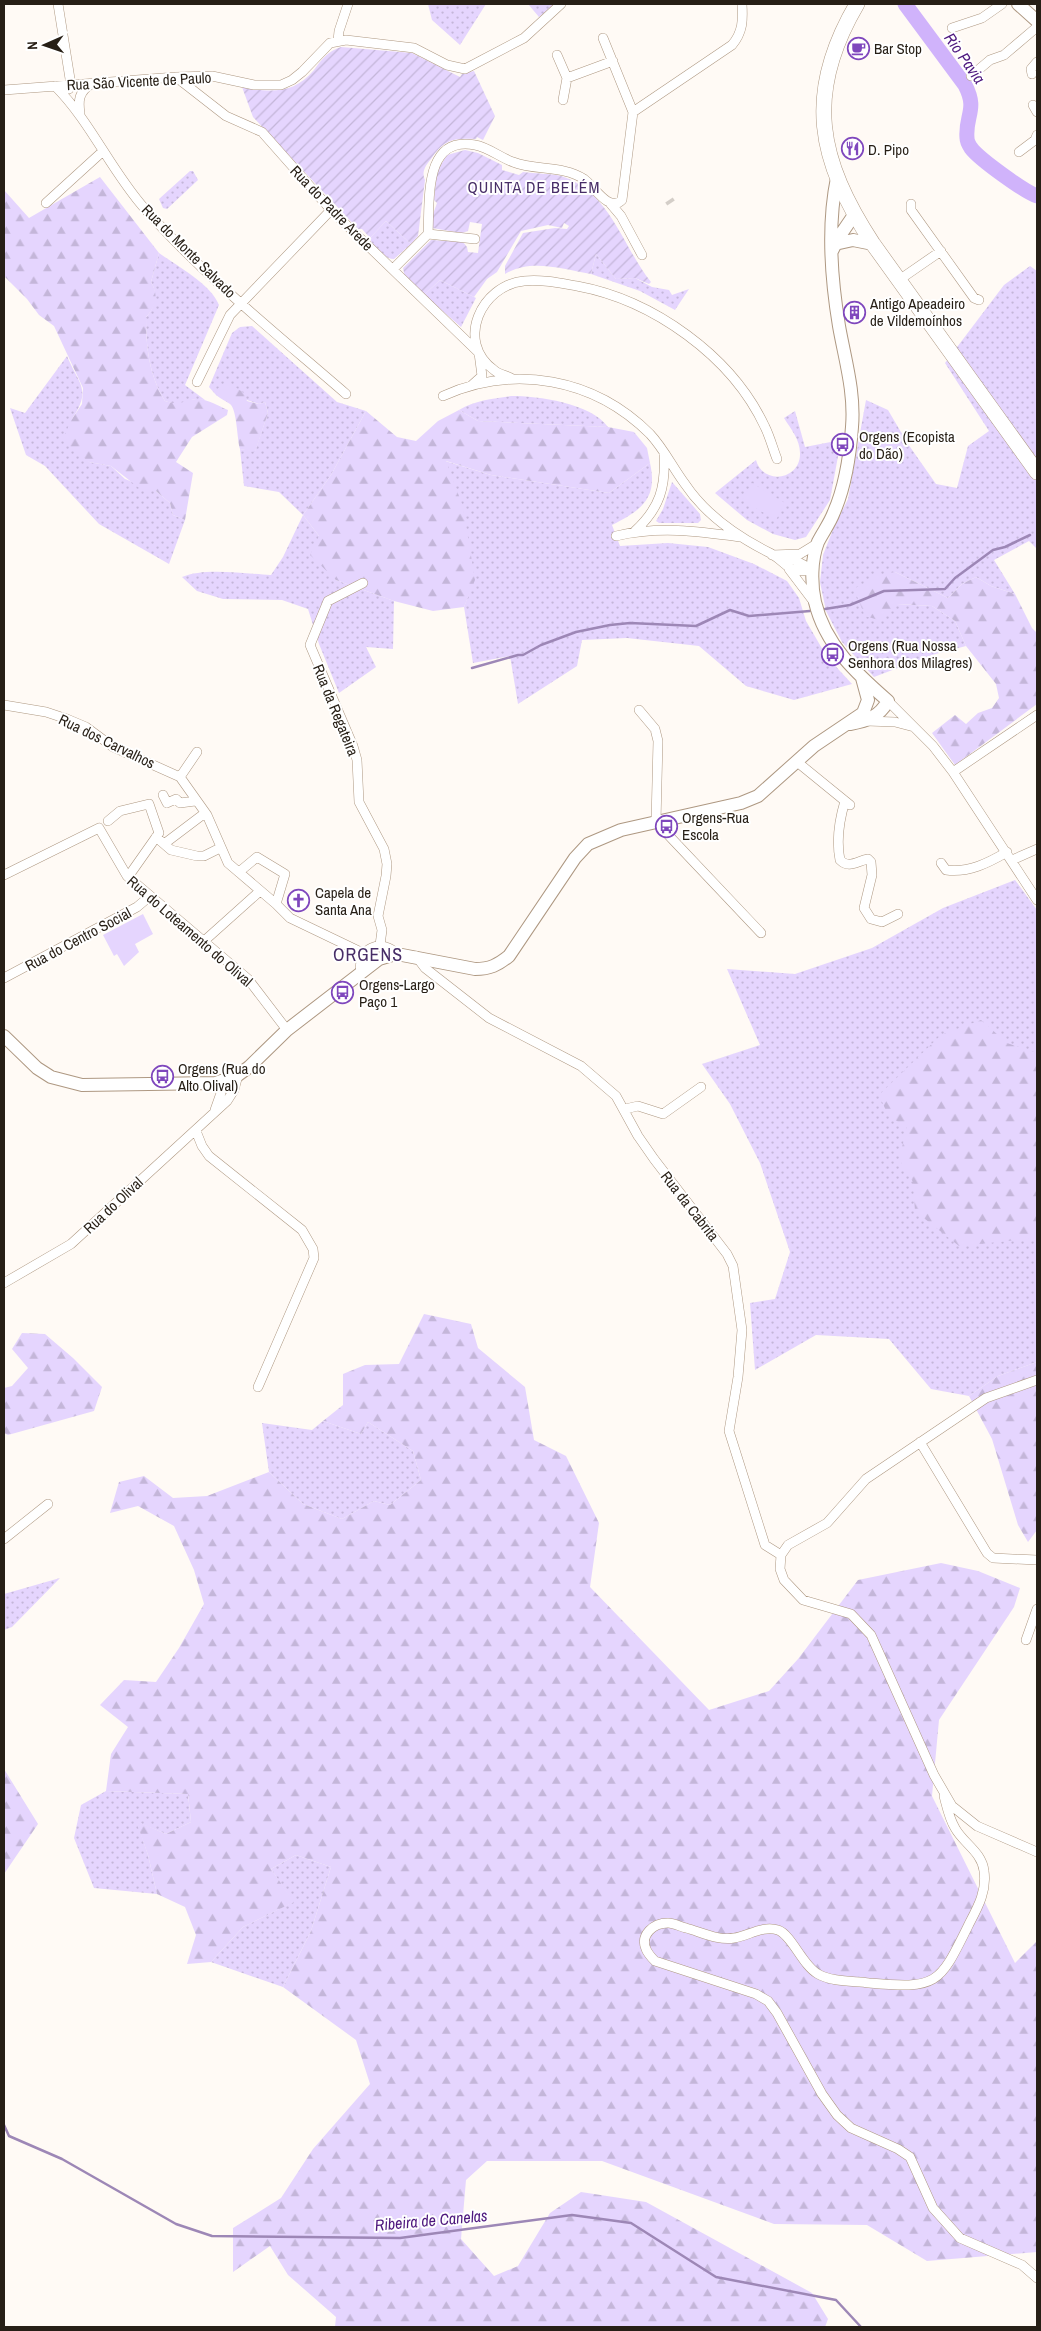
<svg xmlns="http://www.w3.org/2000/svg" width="1041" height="2331" viewBox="0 0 1041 2331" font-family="'Archivo Narrow',sans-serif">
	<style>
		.grass { fill: url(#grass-dots) }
		.forest { fill: url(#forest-firs) }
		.park { fill: #e5d5fe }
		.garden { fill: url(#garden-furrows) }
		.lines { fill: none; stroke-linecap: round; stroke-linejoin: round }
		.stream { stroke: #9d87b6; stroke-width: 2.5 }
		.river { stroke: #d0b3fb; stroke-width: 15 }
		.street-tunnel { stroke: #d4cec8; stroke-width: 9; stroke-dasharray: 9 4.5; stroke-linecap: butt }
		.street-casing { stroke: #ae9882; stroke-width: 10 }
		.secondary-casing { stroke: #ae9882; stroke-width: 14 }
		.primary-casing { stroke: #ae9882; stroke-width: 16 }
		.street { stroke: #fff; stroke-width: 9 }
		.secondary { stroke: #fff; stroke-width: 12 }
		.primary { stroke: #fff; stroke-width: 15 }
		.labels { text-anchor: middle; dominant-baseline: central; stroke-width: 4; stroke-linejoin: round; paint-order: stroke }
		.poi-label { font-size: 15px; fill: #271f16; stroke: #fff; text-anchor: start }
		.street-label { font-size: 15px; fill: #271f16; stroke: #fff }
		.water-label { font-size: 16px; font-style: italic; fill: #4d177d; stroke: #fff }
		.neighbourhood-label { font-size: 16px; letter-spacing: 1px; fill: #472d67; stroke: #fff }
		.quarter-label { font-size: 18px; letter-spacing: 1px; fill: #472d67; stroke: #fff }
	</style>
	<defs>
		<pattern id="grass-dots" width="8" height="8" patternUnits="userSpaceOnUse" patternTransform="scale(1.25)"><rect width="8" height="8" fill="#e5d5fe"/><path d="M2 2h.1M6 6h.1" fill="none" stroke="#c4b6d9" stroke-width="1.8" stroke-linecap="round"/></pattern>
		<pattern id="forest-firs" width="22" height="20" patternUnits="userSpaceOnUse" patternTransform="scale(1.25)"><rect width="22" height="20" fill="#e5d5fe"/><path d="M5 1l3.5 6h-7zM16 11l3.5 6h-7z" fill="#c4b6d9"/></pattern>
		<pattern id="garden-furrows" width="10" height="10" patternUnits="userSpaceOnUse" patternTransform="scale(1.25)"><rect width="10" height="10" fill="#e5d5fe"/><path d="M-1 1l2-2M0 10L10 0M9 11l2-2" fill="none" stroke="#c4b6d9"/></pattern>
	</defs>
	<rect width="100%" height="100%" fill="#fffaf5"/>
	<!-- grass -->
	<path class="grass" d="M428 4H486L460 45 432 20Z
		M528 4H554L539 17Z
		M190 171H193L198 180 167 209 163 208 159 199Z
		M386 221 411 244 394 259C384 259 372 247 370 238Z
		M159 253C177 266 211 284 219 305L185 385 205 400 194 399 178 405 165 401C149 375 146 347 146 317 155 308 158 293 151 282Z
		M596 254 616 279 635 278 652 287 669 290 672 295 689 289 675 310 640 291 591 274Z
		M1030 266 1037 271V549L1029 541 994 560 1015 594 991 586 976 577 962 584 948 598 895 572 897 604 932 606 955 621 966 646 932 655 874 677 842 642 826 611 820 582 823 555 834 527 848 499 866 400 888 410 908 444 936 484 957 488 968 446 989 431 945 363 1004 285Z
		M440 280 476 298 461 327 424 295Z
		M252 326 337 402 366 411 331 475 303 515 319 536 336 580 394 601 393 649 366 647 376 667 339 693 319 644 308 609 282 600 223 599 197 591 182 577C205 567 245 574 271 575L283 557 303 515 279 492 244 486 240 449 255 451 268 413 265 402 259 404 216 390V395L209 387 232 333 240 327Z
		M67 356C79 385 92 389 72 419L89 462 111 466 125 479 156 491 170 503 173 515 185 520 169 564 99 524 45 466 26 455 10 408 25 413Z
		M511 396C538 396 591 403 608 427L478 421 459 410C475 400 492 399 511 396Z
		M795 411 805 447 841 440 830 500 806 537 795 540 773 534 747 520 715 493 756 460C763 486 801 480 800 453 800 440 791 429 784 418Z
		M445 461 491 475 609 493 650 463C658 498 642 510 612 525L620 546 668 543 708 547 754 564 787 581 799 598 806 621 827 657 852 684 794 700 746 686 699 646 627 638 582 640 577 666 518 704 510 656 473 663 464 607 474 580Z
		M672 482 700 514 701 520 698 523H659L656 521 663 509Z
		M1015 880 1037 910V1362L998 1376 969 1396 931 1389 889 1339 816 1335 755 1370 750 1303 775 1299 790 1252 760 1163 730 1104 702 1064 760 1045 727 969 795 974 872 948 943 908Z
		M323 1421 361 1434 368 1422 413 1451 421 1480 390 1505 374 1501 342 1519 303 1504 269 1472 262 1423 312 1430Z
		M60 1578 12 1627 4 1630V1594Z
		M106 1791 188 1794 191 1822 166 1834 137 1822 148 1855 157 1894 94 1888 74 1838 81 1805Z
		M296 1855 331 1867 311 1931 283 1987 211 1962 243 1927 293 1902 271 1869Z"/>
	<!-- forest -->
	<path class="forest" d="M100 177 159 253 151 282C159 295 156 307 146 317 146 347 149 375 165 401 184 407 182 399 197 399 208 399 218 406 228 410L227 415 192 437 176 462 193 473 185 520 173 515 170 503 156 491H143L111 466 89 462 62 440 72 419 82 404 83 388 54 326 39 315 27 299 4 276V190L29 218Z
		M232 385 244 393 247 401 259 404 265 402 268 413 255 452 240 449C237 439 237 409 230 404 226 401 221 399 216 395V390L221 386Z
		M459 410 478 421 608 427 634 432 647 448 650 463 609 493 491 475 446 461 463 507 475 580 464 607 433 611 394 601 336 580 310 555 319 536 303 515 331 475 366 411 397 437 416 441 438 421Z
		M895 572 948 598 962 584 976 577 991 586 1015 594 1032 628 1037 633V704L955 765 932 733 955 715 966 724 978 713 992 708 999 698 996 684 966 646 955 621 932 606 897 604 882 621 865 616 854 589 874 576Z
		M981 1020 1007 1043 1037 1053V1236L1028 1239 959 1246 915 1211 913 1182 899 1159 907 1128 888 1115 879 1095 941 1035Z
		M424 1314 471 1324 478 1348 525 1387 534 1440 566 1456 599 1523 590 1587 709 1710 769 1691 798 1659 858 1580 941 1563 978 1571 1020 1588 1014 1607 939 1720 932 1796 1015 1963 1037 1941V2252L927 2261 867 2225 774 2224 602 2161H487L466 2180 461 2239 494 2276 518 2266 550 2213 581 2192 646 2202 812 2293 828 2319 825 2327H335L336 2317 288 2275 270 2246 233 2272V2228L281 2198 313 2149 370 2084 356 2040 283 1987 311 1931 331 1867 296 1855 271 1869 294 1902 243 1927 211 1962 187 1964 196 1935 185 1907 157 1894 148 1855 136 1821 166 1834 191 1822 188 1794 106 1791 111 1754 128 1727 100 1705 124 1680 156 1682 179 1648 204 1604 194 1570 174 1526 138 1506 110 1513 119 1482 144 1476 173 1498 207 1496 269 1472 303 1504 342 1519 374 1501 390 1505 421 1480 413 1451 368 1422 361 1434 323 1421 343 1405V1374L365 1365 399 1364Z
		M22 1333 45 1334 73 1358 102 1387 94 1411 8 1435 4 1433V1388L12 1386 28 1368 12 1349Z
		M1037 1362V1530L1028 1542 1018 1525 992 1439 969 1396 998 1376Z
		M4 1769 38 1824 4 1874Z"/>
	<!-- park -->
	<path class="park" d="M752 483 785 503 776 520 742 500Z
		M143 914 153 934 135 944 139 952 124 966 117 954 114 956 103 935Z"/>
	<!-- garden -->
	<path class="garden" d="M341 47 412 53 460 77 462 74 474 71 495 116 483 140 477 137 476 139C452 138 444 140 431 159 426 165 421 172 425 180L418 236 411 244 386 221 370 238 362 229H358L253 117 242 87C271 93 294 94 314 70 322 59 328 51 341 47Z
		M465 150 478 153 502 165V170L519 175 523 172C535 174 549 173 561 176 610 191 622 246 651 282L649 284 635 278 616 279 596 254 591 274C562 269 531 258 505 274V266L523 233 555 228 567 229 569 226 564 223 562 228 548 225 521 231 497 272 487 279 474 297 440 280 424 295 405 277 403 268 431 240 463 242 467 247 468 252 478 253 482 224 470 222 468 231 462 233 432 228V217L437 203 434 200 437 171 447 155Z"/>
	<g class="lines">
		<!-- stream -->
		<path class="stream" d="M825 609 850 605 884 591 945 589 955 578 993 550 1005 547 1030 535
			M472 668 518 655H523L541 645 576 632 610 625 630 623 696 626 730 610 749 616 810 611
			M4 2125 9 2136 62 2159 176 2224 212 2236 400 2238 572 2215 631 2223 716 2277 836 2300 861 2327"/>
		<!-- river -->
		<path class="river" d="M905 4 965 85C978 110 965 115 967 138 967 141 969 145 971 148 979 159 1025 192 1037 196"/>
		<!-- street-tunnel -->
		<path class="street-tunnel" d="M669 200 671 203"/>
		<defs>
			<path id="street" d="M58 4 71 85 69 89
				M952 28 982 18 1002 4
				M603 38 633 112
				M338 41 339 31 348 4
				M557 55 567 78 563 100
				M1032 74 1031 69 1037 62
				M971 76 990 60 1004 55 1037 27
				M176 77 226 116 262 132 331 210 479 353 482 376 472 385
				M567 78 613 61
				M55 86C91 122 111 171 145 209 205 277 278 335 346 394
				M4 90 176 77 212 76 254 85H281L292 80 302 72 330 43 346 40 414 48 447 65 465 69 524 38 561 4
				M1033 105 1037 112
				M80 113C78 100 79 92 91 84
				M1019 152 1035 140 1037 135
				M46 203 102 152
				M610 203 621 216 642 255
				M911 204V210L974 298 979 300
				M428 234 475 239
				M393 269 428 234C430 201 423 135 475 145 488 147 501 158 513 162 536 171 562 165 584 179 594 186 609 213 622 200L633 112 732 45C743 32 743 20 742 4
				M899 280 941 251
				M511 378C505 375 498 374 494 370 455 342 481 285 524 281 541 279 560 283 577 286 653 300 732 356 765 427 770 437 773 449 777 459
				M197 382 230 315 331 210
				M443 396C514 364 594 378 650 434 664 449 673 468 685 484 705 514 738 537 770 553 790 564 785 574 813 570
				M635 531C660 508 666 487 664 453
				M616 536C658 526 697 531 740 537
				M772 555 800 554 818 543
				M787 556 813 570
				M789 569 814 602
				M363 583 328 601 310 645 353 746 357 760 359 802 384 849 387 864 386 876 378 916 382 930 380 945
				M888 701 933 746 953 772 1037 900
				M4 705 46 712 67 719 86 727 113 747 180 777 207 815 228 863 276 904 285 874 257 857 239 872
				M639 710 655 729 658 741 656 822 761 933
				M867 721 895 722 914 727
				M796 761 850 805
				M953 772 1037 715
				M180 777 197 752
				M163 795 167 803 176 799 180 803 195 801
				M845 801C839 821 836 840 840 860 849 869 857 861 868 859L871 862 872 875 864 908 871 919 882 922 898 914
				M108 821 120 811 149 804 159 833 128 877
				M156 837 171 850 197 856H204L220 848
				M164 844 205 813
				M1012 860 1037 849
				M941 863 946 870C969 873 988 863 1007 852
				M4 875 99 828 127 876 248 979 287 1030
				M276 904 290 918 363 953
				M203 942 260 891
				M416 956 425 968 489 1018 581 1066 616 1096 638 1136 654 1159 727 1254 733 1266 742 1330 738 1377 729 1431 765 1545 781 1555
				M361 972C356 948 382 937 398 955
				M4 978 137 907 150 896
				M625 1109 638 1106 663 1114 701 1087
				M215 1110 221 1093 216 1083
				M196 1131 202 1146 209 1156 302 1230 313 1249 314 1258 258 1387
				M4 1283 71 1244 227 1101 234 1090 238 1075
				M1037 1380 986 1398 866 1479 827 1523 788 1545 781 1555 780 1569 784 1580 803 1600 851 1614 871 1635 934 1775 952 1806 977 1826 1037 1852
				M920 1442 987 1553 993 1558 1037 1560
				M4 1539 48 1504
				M1026 1640 1037 1609
				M944 1796C947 1807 949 1818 955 1828 963 1843 982 1852 984 1871 987 1891 978 1907 969 1924 939 1985 938 1989 869 1983 853 1981 832 1982 818 1974 802 1965 792 1935 778 1930 763 1925 748 1936 734 1938 719 1941 701 1932 686 1928 681 1927 674 1923 668 1923 653 1923 640 1935 646 1949 648 1954 652 1958 655 1961L756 1994 768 2001 777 2013 822 2094 837 2115 851 2128 898 2149 910 2157 933 2208 960 2238 1022 2265 1037 2278"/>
			<path id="secondary" d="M1018 4 1037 21
				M837 178C827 226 831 278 839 326 845 360 855 392 852 427 850 454 845 487 834 512 830 523 823 532 818 542 811 560 811 584 815 602 825 645 857 674 888 701
				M835 244 853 240 873 244
				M832 251 839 237 854 215
				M850 724C867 721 879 717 888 701
				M4 1036 37 1068 51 1077 82 1085 216 1083 238 1075 249 1067 287 1030 379 959 392 955H402L475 969C490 969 498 965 509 956L575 858 588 844 621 830 741 803 758 796 814 746 863 713 868 700 862 678"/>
			<path id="primary" d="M857 4C804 94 818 160 873 244L1037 472"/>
		</defs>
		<!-- street casing -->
		<use href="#street" class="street-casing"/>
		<!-- secondary casing -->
		<use href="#secondary" class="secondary-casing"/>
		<!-- primary casing -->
		<use href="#primary" class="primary-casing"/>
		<!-- street -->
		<use href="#street" class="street"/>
		<!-- secondary -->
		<use href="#secondary" class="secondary"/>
		<!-- primary -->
		<use href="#primary" class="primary"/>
	</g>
	<!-- icons -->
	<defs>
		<symbol id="cafe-ring" viewBox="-11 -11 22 22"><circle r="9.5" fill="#fff" stroke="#7f47bd" stroke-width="1.5"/><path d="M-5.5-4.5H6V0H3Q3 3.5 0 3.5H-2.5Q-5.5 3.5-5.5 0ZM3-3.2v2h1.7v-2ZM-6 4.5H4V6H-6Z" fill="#7f47bd"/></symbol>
		<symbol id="restaurant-ring" viewBox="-11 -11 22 22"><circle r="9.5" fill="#fff" stroke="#7f47bd" stroke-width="1.5"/><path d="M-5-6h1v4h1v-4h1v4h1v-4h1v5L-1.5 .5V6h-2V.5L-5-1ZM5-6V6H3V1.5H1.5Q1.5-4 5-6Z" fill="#7f47bd"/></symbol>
		<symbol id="building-ring" viewBox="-11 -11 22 22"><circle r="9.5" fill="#fff" stroke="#7f47bd" stroke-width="1.5"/><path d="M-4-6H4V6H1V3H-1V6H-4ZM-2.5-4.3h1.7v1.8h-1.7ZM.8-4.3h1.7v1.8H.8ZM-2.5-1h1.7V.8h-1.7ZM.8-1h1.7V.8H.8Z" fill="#7f47bd"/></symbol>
		<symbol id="bus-ring" viewBox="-11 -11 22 22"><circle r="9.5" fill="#fff" stroke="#7f47bd" stroke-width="1.5"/><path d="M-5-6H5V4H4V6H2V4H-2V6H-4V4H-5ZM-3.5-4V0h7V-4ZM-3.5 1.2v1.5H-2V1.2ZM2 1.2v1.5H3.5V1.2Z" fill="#7f47bd"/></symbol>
		<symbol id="church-ring" viewBox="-11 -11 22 22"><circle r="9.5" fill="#fff" stroke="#7f47bd" stroke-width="1.5"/><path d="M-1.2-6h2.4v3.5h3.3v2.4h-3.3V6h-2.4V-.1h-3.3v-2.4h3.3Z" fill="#7f47bd"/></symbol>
	</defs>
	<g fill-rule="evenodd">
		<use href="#cafe-ring" x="846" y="36" width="25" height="25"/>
		<use href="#restaurant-ring" x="840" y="136" width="25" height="25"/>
		<use href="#building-ring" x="842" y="300" width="25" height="25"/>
		<use href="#bus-ring" x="830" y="432" width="25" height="25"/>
		<use href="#bus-ring" x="820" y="642" width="25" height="25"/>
		<use href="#bus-ring" x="654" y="814" width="25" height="25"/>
		<use href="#church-ring" x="286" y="888" width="25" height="25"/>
		<use href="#bus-ring" x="330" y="980" width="25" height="25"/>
		<use href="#bus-ring" x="150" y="1064" width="25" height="25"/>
	</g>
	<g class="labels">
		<!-- poi labels -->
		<g class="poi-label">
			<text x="874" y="48">Bar Stop</text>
			<text x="868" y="149">D. Pipo</text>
			<text x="870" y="303">Antigo Apeadeiro<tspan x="870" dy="17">de Vildemoínhos</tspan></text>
			<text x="859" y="436">Orgens (Ecopista<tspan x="859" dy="17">do Dão)</tspan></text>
			<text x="848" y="645">Orgens (Rua Nossa<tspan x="848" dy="17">Senhora dos Milagres)</tspan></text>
			<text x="682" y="817">Orgens-Rua<tspan x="682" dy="17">Escola</tspan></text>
			<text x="315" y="892">Capela de<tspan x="315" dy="17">Santa Ana</tspan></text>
			<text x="359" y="984">Orgens-Largo<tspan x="359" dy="17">Paço 1</tspan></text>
			<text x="178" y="1068">Orgens (Rua do<tspan x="178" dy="17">Alto Olival)</tspan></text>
		</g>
		<!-- street labels -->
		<g class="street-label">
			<text transform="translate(139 81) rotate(-3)">Rua São Vicente de Paulo</text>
			<text transform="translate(332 208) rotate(46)">Rua do Padre Arede</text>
			<text transform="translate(189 251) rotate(45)">Rua do Monte Salvado</text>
			<text transform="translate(336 710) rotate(68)">Rua da Regateira</text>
			<text transform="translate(107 741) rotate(26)">Rua dos Carvalhos</text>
			<text transform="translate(190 931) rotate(41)">Rua do Loteamento do Olival</text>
			<text transform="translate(78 939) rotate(-28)">Rua do Centro Social</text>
			<text transform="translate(113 1205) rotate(-43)">Rua do Olival</text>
			<text transform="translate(690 1206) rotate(52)">Rua da Cabrita</text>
		</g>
		<!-- water labels -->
		<g class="water-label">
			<text transform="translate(965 58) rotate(55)">Rio Pavia</text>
			<text transform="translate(431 2220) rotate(-5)">Ribeira de Canelas</text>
		</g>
		<!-- neighbourhood labels -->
		<g class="neighbourhood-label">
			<text x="534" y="187">QUINTA DE BELÉM</text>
		</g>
		<!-- quarter labels -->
		<g class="quarter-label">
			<text x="368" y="954">ORGENS</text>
		</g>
	</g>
	<!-- border -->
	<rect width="1041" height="2331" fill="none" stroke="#271f16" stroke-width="10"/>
	<!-- north arrow -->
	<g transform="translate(45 45) rotate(268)" stroke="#ffffff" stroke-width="4" paint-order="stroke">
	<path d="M0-4L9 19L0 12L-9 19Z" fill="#271f16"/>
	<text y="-8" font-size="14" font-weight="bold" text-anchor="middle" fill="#271f16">N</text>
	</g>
</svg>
